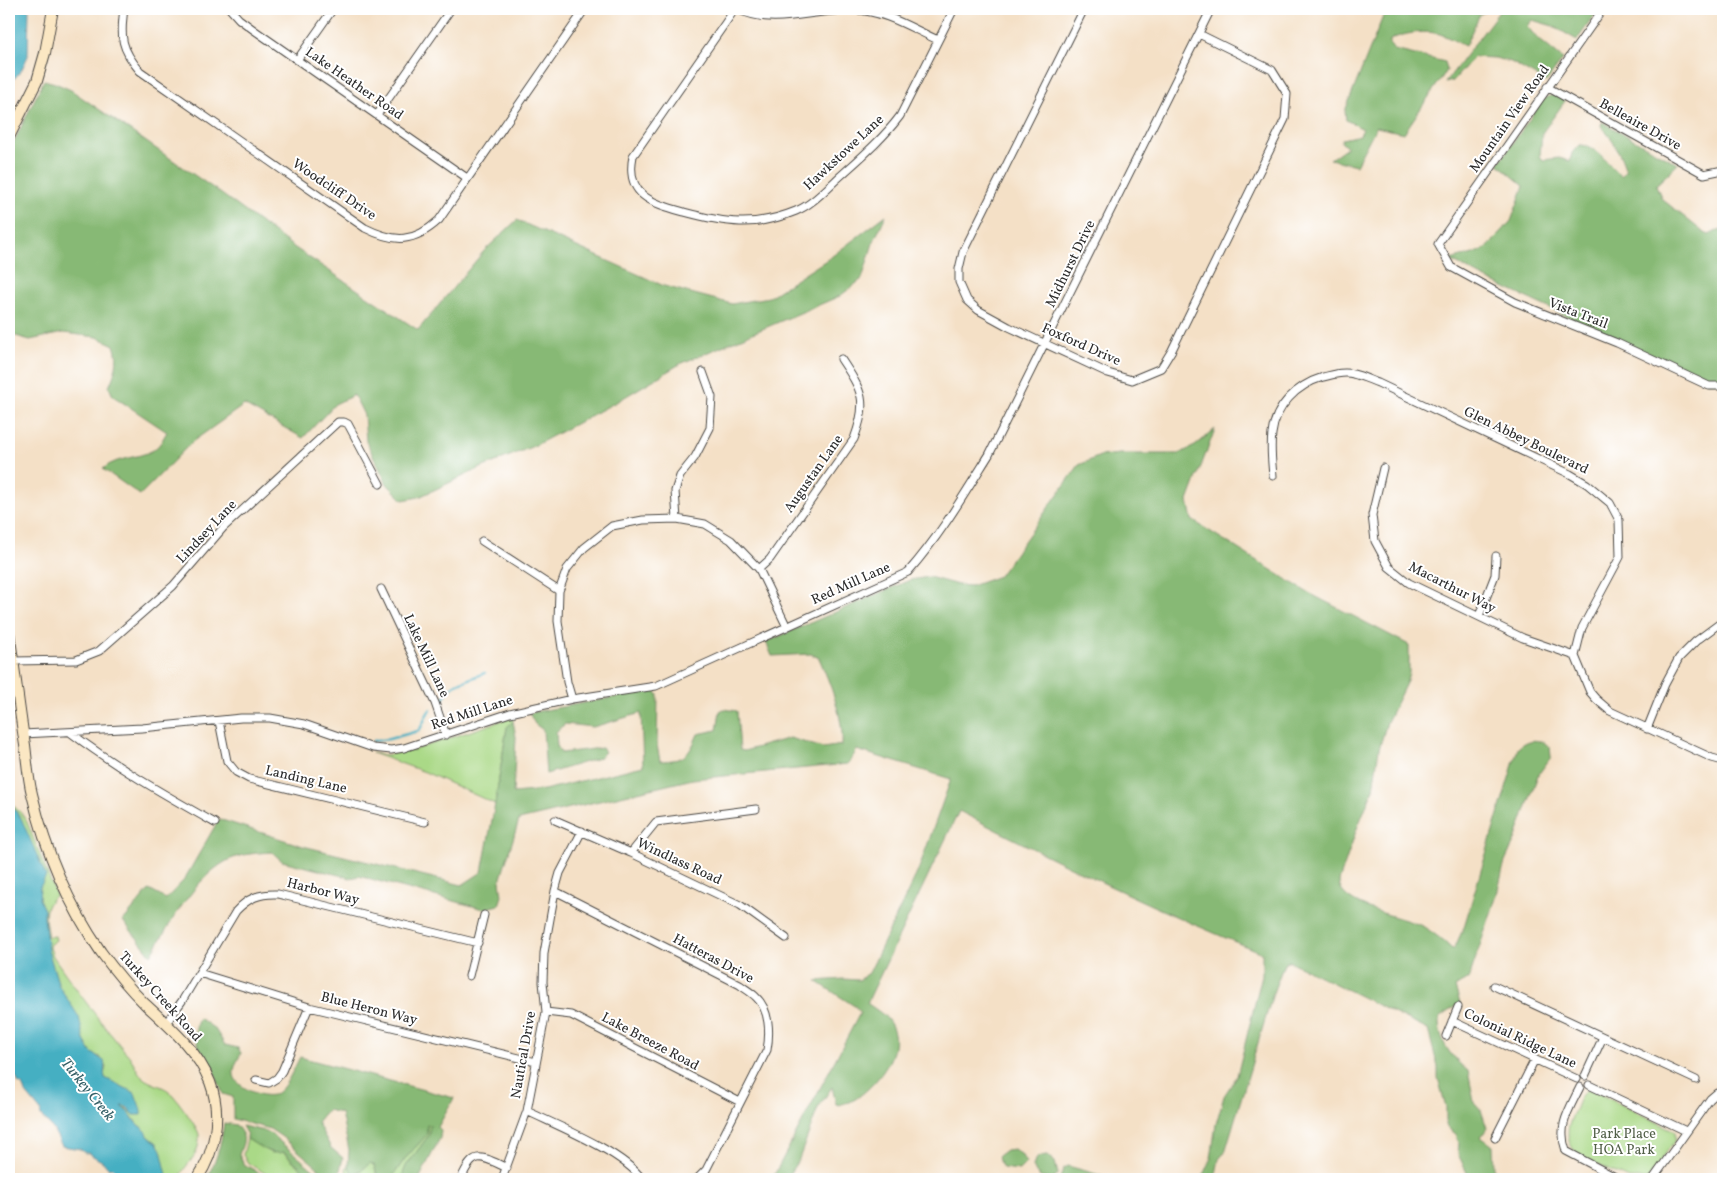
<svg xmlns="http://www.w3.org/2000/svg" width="1732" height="1188" viewBox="0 0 1732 1188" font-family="Vollkorn,serif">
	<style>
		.green { fill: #aad987; stroke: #6a8259 }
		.forest { fill: #87b974; stroke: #597250 }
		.water { fill: #44afc2; stroke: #386d76 }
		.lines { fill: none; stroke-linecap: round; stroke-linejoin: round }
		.stream { stroke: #44afc2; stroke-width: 2.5 }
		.street-casing { stroke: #494642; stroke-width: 9 }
		.secondary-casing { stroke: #494642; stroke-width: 12 }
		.street { stroke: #fff; stroke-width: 7 }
		.secondary { stroke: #fbe7c3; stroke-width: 10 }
		.labels { text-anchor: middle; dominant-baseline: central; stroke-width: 4; stroke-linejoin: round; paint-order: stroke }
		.street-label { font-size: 14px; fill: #2b2b2b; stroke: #fff }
		.park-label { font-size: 14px; fill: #515f47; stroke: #fff }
		.water-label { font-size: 15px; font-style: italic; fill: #356067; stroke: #fff }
	</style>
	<rect width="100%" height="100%" fill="#fff"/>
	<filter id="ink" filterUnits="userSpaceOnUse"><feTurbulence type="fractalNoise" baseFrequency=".02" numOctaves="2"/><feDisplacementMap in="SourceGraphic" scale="10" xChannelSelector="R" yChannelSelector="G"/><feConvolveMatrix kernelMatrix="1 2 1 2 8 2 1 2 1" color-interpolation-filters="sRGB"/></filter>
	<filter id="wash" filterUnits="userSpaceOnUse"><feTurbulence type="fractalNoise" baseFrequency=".0096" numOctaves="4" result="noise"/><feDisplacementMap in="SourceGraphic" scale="20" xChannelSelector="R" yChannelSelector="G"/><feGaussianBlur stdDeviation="1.12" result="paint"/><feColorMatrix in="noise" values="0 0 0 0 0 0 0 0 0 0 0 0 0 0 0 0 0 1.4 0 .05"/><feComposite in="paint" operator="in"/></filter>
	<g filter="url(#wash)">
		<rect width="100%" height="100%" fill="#f4e0c6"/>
		<!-- green -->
		<path class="green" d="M513 717V721L507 727 495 804 425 772 372 753 386 755 414 750Z
			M9 801 21 813 27 822 56 895C41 908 45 920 48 937L55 936 56 940 49 945 53 956C77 991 102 1025 130 1057 134 1063 137 1071 142 1077 150 1084 161 1085 169 1091 174 1095 199 1129 199 1135 200 1159 184 1163 179 1179H168L157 1143 148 1136 142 1127 138 1125 128 1111H126L118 1101 134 1115 139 1109 135 1093 105 1078 104 1074 106 1067 100 1057 91 1053 84 1040 78 1017 59 986 48 950 44 918V910L39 899 40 887 21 818Z
			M1589 1089 1675 1131V1140L1648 1179H1629L1585 1159C1562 1145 1566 1128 1576 1108 1579 1100 1581 1093 1589 1089Z
			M427 1124 431 1125 429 1135 406 1166 401 1179H391L404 1160 423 1139 427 1134Z
			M247 1139 271 1153 283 1152 302 1169 304 1179H275L248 1163 243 1155Z
			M370 1163 374 1165 377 1176 374 1179H349L346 1169 348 1166 354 1174 362 1170Z"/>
		<!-- forest -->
		<path class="forest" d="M1386 9H1492L1480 14 1465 46C1457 42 1448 37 1440 34 1426 30 1402 33 1390 40V45L1394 50 1445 62 1447 70 1404 133 1376 127 1356 165 1330 159 1347 147 1341 142 1342 139 1360 135 1363 129 1346 120 1345 111Z
			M1501 9H1599L1577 40 1553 26 1532 20 1527 26 1536 37 1563 59 1546 82 1511 62 1495 58 1474 57 1453 81 1445 83Z
			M44 80 55 83 71 90 216 190 295 248 418 330 484 251 517 220 664 286 732 304 769 297 831 257 886 215 873 243 862 279 840 296 680 364 618 401 536 445 481 468 419 497 403 500 387 484 366 441 364 415 354 395 335 404 303 438 244 405 192 442 140 495 103 469C118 455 147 459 158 446 162 442 164 436 167 432L113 396 109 387C115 373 120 361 114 345L97 337 63 333 30 340 9 334V152Z
			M1554 95 1565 101 1542 133 1540 156 1543 160 1559 158 1570 161 1572 153 1579 145C1596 144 1609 166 1621 176L1626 171C1621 155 1613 139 1601 126L1602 122 1678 164 1656 185 1662 199 1703 232 1709 235 1723 228V382H1711L1704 380 1484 278 1450 260 1473 254 1488 247 1511 221 1524 186 1498 164 1543 100 1547 97Z
			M1215 429 1188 501 1192 520 1305 591 1409 645V673L1407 681 1387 722 1379 749 1373 789 1356 831 1339 881C1338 908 1404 916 1424 927 1434 933 1444 941 1452 949L1455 947 1464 927 1518 748C1529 738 1539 738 1550 747L1551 757 1538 775 1515 840 1505 861 1496 898 1469 978 1455 987 1460 1003 1439 1018C1438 1041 1451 1057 1468 1071L1474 1102 1481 1110 1487 1128 1481 1137 1493 1146 1494 1169 1498 1179H1470L1458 1154 1459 1142 1456 1134 1449 1129 1446 1125V1107L1438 1078V1067L1428 1030 1289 961 1284 964 1274 990 1225 1152 1219 1159 1215 1179H1201L1211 1158 1216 1124 1224 1096 1237 1076 1262 975V953C1158 911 1058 862 959 811L867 1003C873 1008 883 1013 888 1020 908 1047 879 1082 857 1098 852 1102 844 1103 839 1105L836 1104 832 1087 818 1108 799 1159 786 1179H772L860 1013 856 1007 816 981 843 979 859 980 869 973 918 871 951 779 857 750 848 764 693 779 519 820 500 881 502 896 499 905 484 909 359 876 351 878 282 861 272 852C261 853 250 853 240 856 202 864 170 924 151 955L123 921 149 890 166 899 184 880 219 819 303 846 462 885 482 872 495 804 507 727 513 721 516 737 513 793 544 790 643 766 641 713 593 727 565 724 556 732 557 746 561 753 602 748 605 752 599 758 546 774 543 730 535 724 529 713 655 690 658 695 657 745 660 761C685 760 688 757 698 734L717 730 720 711 724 709 737 711 740 750 744 751 790 738 823 748 842 745C844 718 830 683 819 658L811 654 772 656 766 642 910 580 929 577 958 585 971 586 999 576 1079 465 1100 456 1120 454H1178L1195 446Z
			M199 1018 215 1029 225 1045 238 1048 241 1053C238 1060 233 1067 234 1075 236 1088 267 1101 277 1093 287 1086 294 1068 300 1057L454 1098 438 1127 441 1130 440 1138 419 1179H401L406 1166 429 1135 430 1125H427V1134L423 1139 404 1160 391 1179H374L377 1175 374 1165 370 1163 362 1170 353 1174 348 1166 349 1150 341 1113 327 1110 317 1122 331 1148 343 1158 340 1170 333 1179H331L282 1137 270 1129 233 1119V1097L223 1094C219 1084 216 1074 210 1065 200 1048 190 1039 199 1018Z
			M224 1123 236 1125C247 1139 244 1139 239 1155L244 1164 269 1179H206C217 1161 221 1144 224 1123Z
			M242 1126 265 1131 271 1134 324 1179H304L302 1169 284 1152C270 1156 259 1146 247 1139V1135Z
			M1014 1149 1021 1154 1026 1163 1019 1170 1003 1168 999 1161 998 1156 1006 1150Z
			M1047 1155 1055 1162 1058 1174 1054 1179C1041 1179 1037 1178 1033 1166 1036 1158 1038 1156 1047 1155Z
			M1068 1166 1114 1179H1060L1063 1169Z"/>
		<!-- water -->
		<path class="water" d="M9 9H29L28 56 21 71 9 84Z
			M9 803 21 818 46 876 40 887 39 899 44 910V918L48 950 59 986 79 1017 84 1040 91 1052 104 1061C106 1067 103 1072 105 1078L135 1093C137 1100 142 1109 141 1115H134L127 1107 122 1106 126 1111H128L136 1123 147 1132 148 1136 157 1143 161 1150 168 1179C151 1179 123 1182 112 1167L108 1168 103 1162 88 1153H85L80 1149 62 1146 53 1129 41 1116 40 1110 25 1092 22 1085 19 1084 15 1075 9 1072Z"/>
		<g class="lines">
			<!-- stream -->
			<path class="stream" d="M441 703 449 689 456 684 485 673
				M373 741 389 739 418 731C425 725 424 715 431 709"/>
		</g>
	</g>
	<g filter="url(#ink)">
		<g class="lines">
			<defs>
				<path id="street" d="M124 9C120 37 121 49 140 71L365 228C395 243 414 243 439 220L585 9
					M230 9 239 19 254 30 467 178
					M735 9 633 156C625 196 652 203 684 212 725 223 755 228 796 211 811 205 823 192 835 181 858 160 882 140 900 116L954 9
					M737 9C776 28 814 8 855 10 885 11 911 28 938 40
					M1084 9 963 252 959 269V282L967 300 978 310 1009 327 1108 373 1132 380 1161 368 1172 350 1285 119 1287 94 1272 70 1199 34
					M1603 9 1438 244 1451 267 1515 302 1617 343 1709 386H1723
					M297 60 333 9
					M1547 87 1704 174 1723 170
					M377 115 451 9
					M1383 468 1372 515 1375 541 1389 567 1409 583 1523 638 1575 656
					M1273 476C1272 463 1270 448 1272 434 1275 406 1297 385 1323 377 1332 375 1343 371 1353 374 1362 376 1370 380 1378 383L1570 474 1587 484 1610 503 1619 520 1620 557 1582 628 1575 656 1590 692 1596 699 1610 711 1712 758 1723 761
					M677 519 675 491 680 476 695 457 710 428 712 397 703 372
					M482 541 559 591
					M759 569 770 559 854 439C868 401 863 392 841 359
					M381 589 435 703 446 735
					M1479 616 1495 575 1496 556
					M13 661 76 660 99 651 173 586 223 528 338 422H344L348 424 380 484
					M572 699 567 682 558 621 559 591 567 569 584 548 612 526 643 520 677 519 705 524 731 540 759 569 787 627
					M219 721 227 761 236 772 249 779 425 822
					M1647 729 1665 684 1679 658 1696 641 1723 621
					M71 733C116 767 165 795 215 823
					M23 734 142 728 241 718H270L304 724 373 748 391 750 404 748 510 713 572 699 656 686 908 572C939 537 964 495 989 455L1211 9
					M555 820 631 853 740 905 786 938
					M631 853 656 822 756 809
					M555 891 740 985C745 989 751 992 756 997 770 1010 770 1033 767 1050L706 1170 697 1179
					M199 973 309 1007 536 1062
					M469 976 484 915
					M1494 986 1696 1080
					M546 1012 571 1015 740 1102
					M1452 1021 1577 1079
					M166 1023 182 1001 236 911C248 898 260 893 278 894L478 943
					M1446 1036 1458 1007
					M1585 1076 1603 1037
					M256 1080 269 1083 277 1078 282 1071 309 1007
					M1589 1085 1686 1131
					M1580 1087C1569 1110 1557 1126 1566 1151L1619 1179
					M527 1111C560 1127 621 1151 642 1179
					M1495 1138 1535 1059
					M461 1179C474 1149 481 1156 507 1168
					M502 1179 527 1111 546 1012 543 982 544 953 555 891 560 873 582 831
					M1653 1179 1710 1099 1717 1093 1723 1091"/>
				<path id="secondary" d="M9 137 37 81 45 53 53 9
					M9 633C15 670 19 708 25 745 27 761 28 778 32 794 45 850 68 904 101 952 114 970 129 988 145 1004 169 1026 198 1051 210 1082 222 1114 216 1151 197 1179"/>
			</defs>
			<!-- street casing -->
			<use href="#street" class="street-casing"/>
			<!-- secondary casing -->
			<use href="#secondary" class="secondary-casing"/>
			<!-- street -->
			<use href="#street" class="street"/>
			<!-- secondary -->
			<use href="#secondary" class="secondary"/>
		</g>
	</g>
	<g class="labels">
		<!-- street labels -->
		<g class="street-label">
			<text transform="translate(354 84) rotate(35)">Lake Heather Road</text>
			<text transform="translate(1510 119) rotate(-55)">Mountain View Road</text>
			<text transform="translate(1640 125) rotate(29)">Belleaire Drive</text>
			<text transform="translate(844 153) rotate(-43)">Hawkstowe Lane</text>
			<text transform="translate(334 190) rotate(34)">Woodcliff Drive</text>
			<text transform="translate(1071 264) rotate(-64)">Midhurst Drive</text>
			<text transform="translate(1578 314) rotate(21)">Vista Trail</text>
			<text transform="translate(1081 345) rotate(24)">Foxford Drive</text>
			<text transform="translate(1526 441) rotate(26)">Glen Abbey Boulevard</text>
			<text transform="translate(814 474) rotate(-55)">Augustan Lane</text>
			<text transform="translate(207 532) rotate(-47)">Lindsey Lane</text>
			<text transform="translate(851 584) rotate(-24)">Red Mill Lane</text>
			<text transform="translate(1452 588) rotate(27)">Macarthur Way</text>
			<text transform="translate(426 656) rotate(65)">Lake Mill Lane</text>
			<text transform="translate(472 713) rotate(-18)">Red Mill Lane</text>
			<text transform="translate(306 780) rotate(13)">Landing Lane</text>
			<text transform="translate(679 862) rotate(25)">Windlass Road</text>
			<text transform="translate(323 892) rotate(14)">Harbor Way</text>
			<text transform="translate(713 959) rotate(28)">Hatteras Drive</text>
			<text transform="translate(160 997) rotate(48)">Turkey Creek Road</text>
			<text transform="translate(369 1009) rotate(14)">Blue Heron Way</text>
			<text transform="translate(1520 1039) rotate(25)">Colonial Ridge Lane</text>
			<text transform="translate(650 1042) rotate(28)">Lake Breeze Road</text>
			<text transform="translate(524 1055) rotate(-80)">Nautical Drive</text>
		</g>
		<!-- park labels -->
		<g class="park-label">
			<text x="1624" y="1134">Park Place<tspan x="1624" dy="16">HOA Park</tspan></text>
		</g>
		<!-- water labels -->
		<g class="water-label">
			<text transform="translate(87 1090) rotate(51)">Turkey Creek</text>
		</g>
	</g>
	<!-- margin -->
	<rect width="1732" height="1188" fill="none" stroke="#fff" stroke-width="30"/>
</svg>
